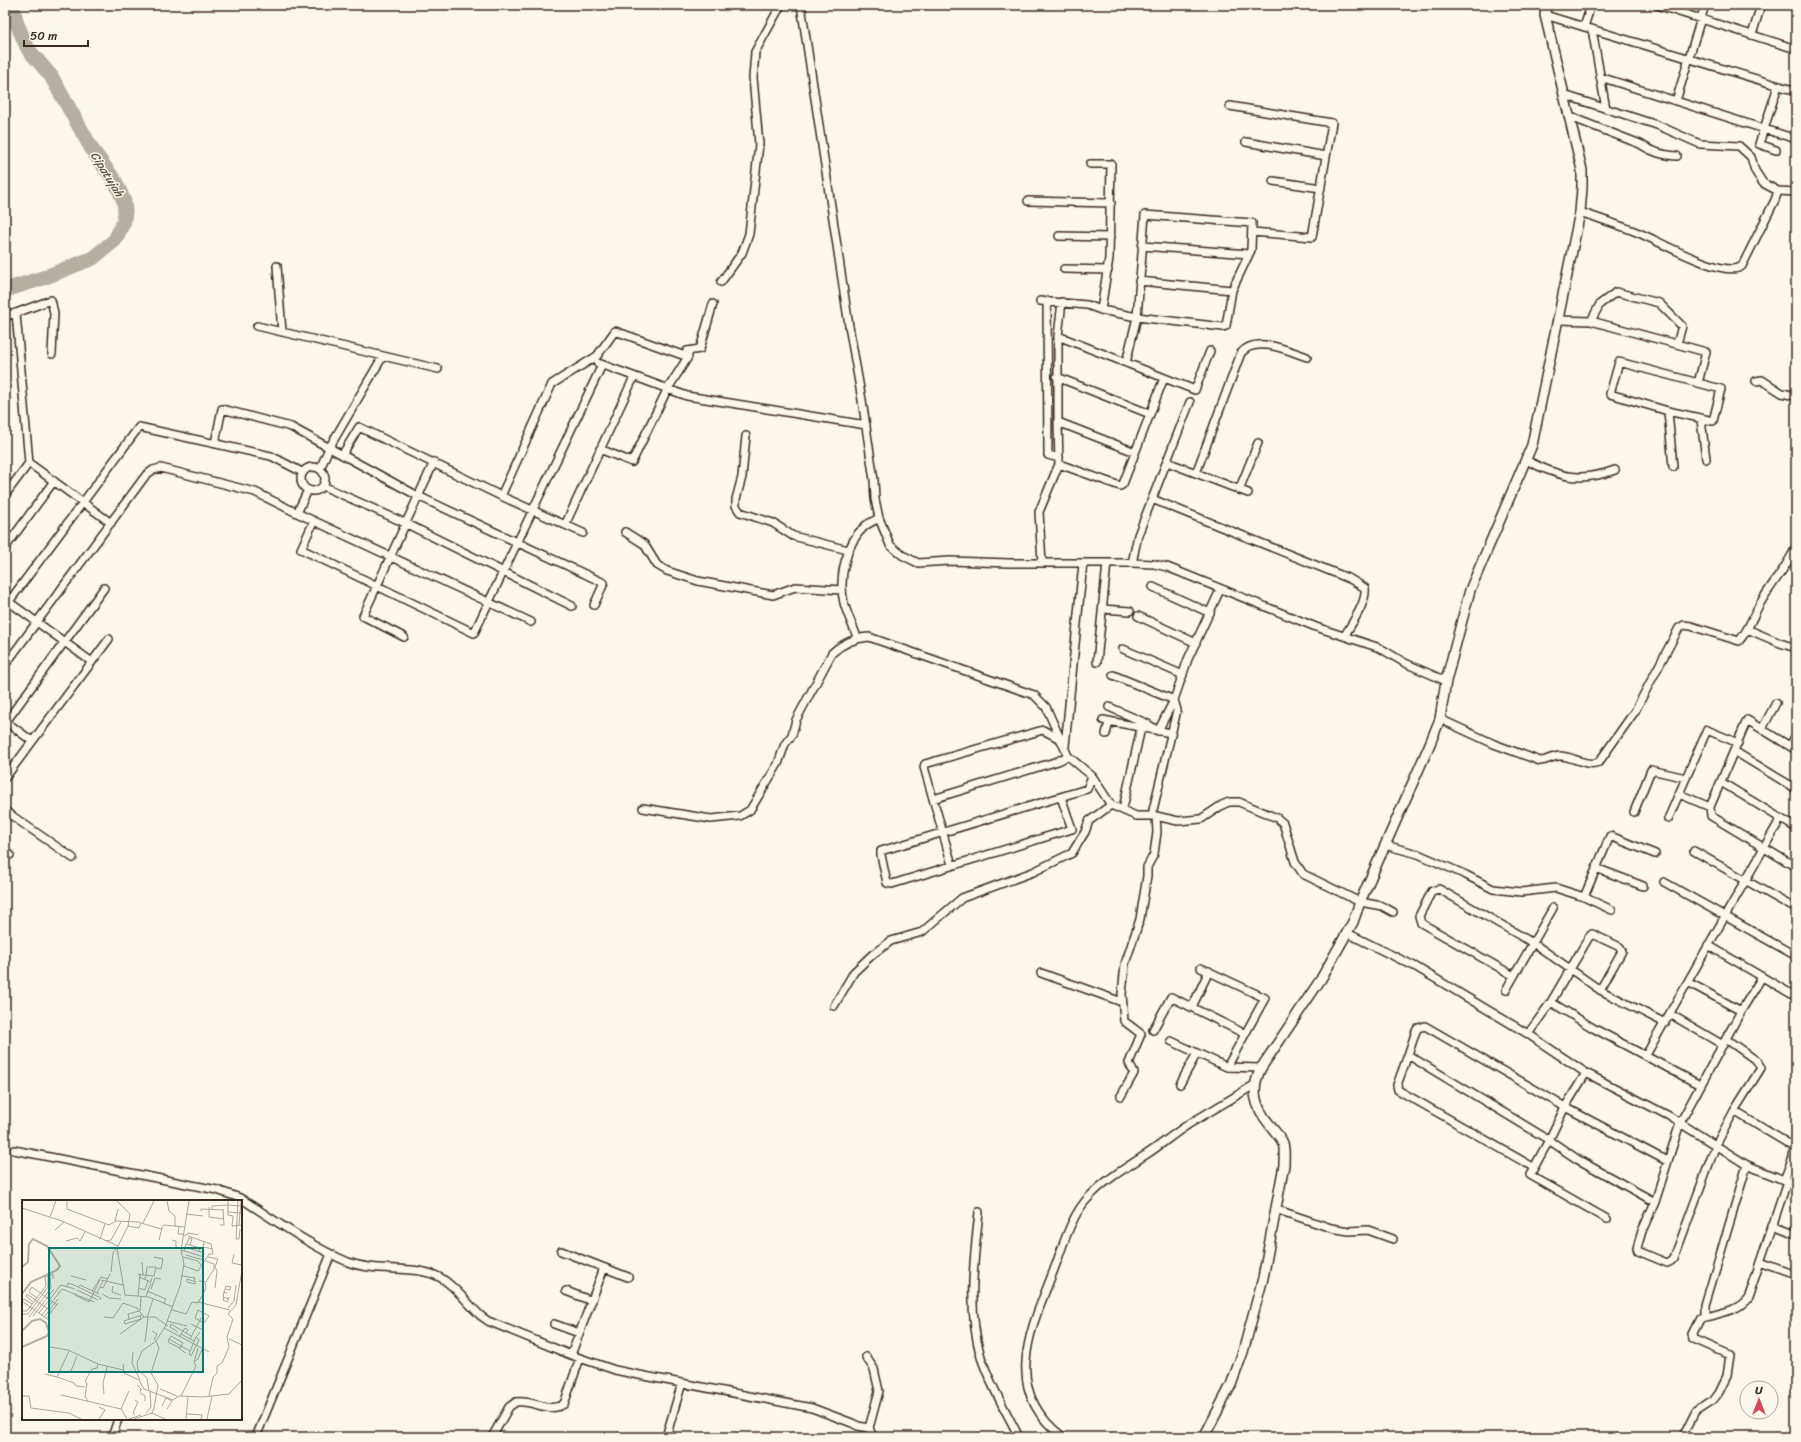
<svg xmlns="http://www.w3.org/2000/svg" width="1801" height="1442" viewBox="0 0 1801 1442" font-family="Sriracha,sans-serif">
	<style>
		.lines { fill: none; stroke-linecap: round; stroke-linejoin: round }
		.river { stroke: #b6aea2; stroke-width: 15 }
		.minor-casing { stroke: #3b2a1e; stroke-width: 10 }
		.tertiary-casing { stroke: #3b2a1e; stroke-width: 12 }
		.minor { stroke: #fbf7ec; stroke-width: 7 }
		.tertiary { stroke: #fbf7ec; stroke-width: 9 }
		.labels { text-anchor: middle; dominant-baseline: central; stroke-width: 3; stroke-linejoin: round; paint-order: stroke }
		.water-label { font-size: 12px; font-style: italic; fill: #605246; stroke: #fbf7ec }
		.inset-river { fill: none; stroke: #b6aea2; stroke-width: 2 }
		.inset-road { fill: none; stroke: #aea59a; stroke-width: 1 }
		.view { fill: #0f766e; fill-opacity: 0.15; stroke: #0f766e; stroke-width: 2 }
		.inset-edge { fill: none; stroke: #3b2a1e; stroke-width: 2 }
	</style>
	<rect width="100%" height="100%" fill="#fbf7ec"/>
	<filter id="ink" filterUnits="userSpaceOnUse"><feTurbulence type="fractalNoise" baseFrequency=".025" numOctaves="2"/><feDisplacementMap in="SourceGraphic" scale="8" xChannelSelector="R" yChannelSelector="G"/><feConvolveMatrix kernelMatrix="1 2 1 2 8 2 1 2 1" color-interpolation-filters="sRGB"/></filter>
	<g filter="url(#ink)">
		<g class="lines">
			<!-- river -->
			<path class="river" d="M5 290 43 278 93 258 115 240 124 221 125 211 124 201 115 181 93 151 51 76 28 49 17 24 12 5"/>
			<defs>
				<path id="minor" d="M801 5 849 326 862 400 874 480 875 499 879 518 890 545 902 555 918 563 950 561 1009 563H1132L1154 564 1167 567 1316 627 1380 648 1405 663 1446 681
					M1657 5 1796 49
					M1545 15 1796 91
					M1584 27 1591 5
					M1592 29 1606 109
					M1752 35 1761 5
					M1600 77 1796 139
					M1564 95 1657 125 1700 144 1739 146 1751 157 1755 171 1763 183 1778 191 1796 192
					M1676 101 1705 5
					M1230 106 1332 123 1312 237 1252 232
					M1568 116 1640 144C1652 152 1662 155 1677 156
					M1246 142 1326 156
					M1776 150 1759 144 1778 86
					M1273 181 1321 188
					M1028 201 1111 203
					M1580 212C1600 219 1619 225 1639 233 1657 240 1726 280 1742 266L1775 200 1778 191
					M1059 236 1110 237
					M1142 246 1249 254
					M277 266 282 332
					M1064 269 1108 270
					M1139 281 1232 290
					M721 282 742 253 749 234 759 144 753 78 755 52 781 5
					M1040 301 1087 305 1101 310 1109 258 1111 164H1090
					M1047 301 1048 455 1059 458
					M1101 310 1137 317 1223 327 1226 326 1232 290 1251 250 1252 223 1145 215 1137 317 1126 363
					M5 316 16 313
					M1558 320 1591 321 1706 352 1698 383
					M1591 321 1600 304 1616 292 1659 303 1682 326 1677 344
					M257 326 438 369
					M1058 336 1195 390 1210 351
					M1619 362 1721 389 1713 421 1668 411 1610 394Z
					M598 363 687 396 866 425
					M1057 377 1150 414
					M1756 381 1762 380 1782 393 1796 396
					M1668 411 1673 467
					M1701 420 1706 459
					M1058 422 1135 452
					M746 436 742 477 736 499V506L740 512 773 523 793 536 848 550
					M215 443 222 409 291 427 418 496 604 583 594 605
					M600 449 632 462 667 390 688 357 687 351 700 349 713 304
					M342 455 359 427 501 496 583 533
					M1526 460C1559 477 1580 483 1615 470
					M1167 462 1248 493
					M29 463 111 523
					M1059 464 1120 486 1123 484 1164 378
					M301 479a12 12 0 1 1 24 0a12 12 0 1 1-24 0Z
					M320 469 329 448 383 356
					M1196 473 1241 353C1256 335 1289 351 1307 357
					M323 486 405 523 572 606
					M1239 490 1258 443
					M5 495 29 463 16 313 51 300 54 313 52 354
					M501 496 552 384 597 356 615 331 688 357
					M1152 499 1350 579 1365 588C1367 602 1352 623 1345 635
					M297 513 308 490
					M314 521 301 549 474 633 602 365
					M565 525 634 377
					M625 532 644 544 657 565 667 571 698 581 773 595 795 587 842 590
					M5 548 54 481
					M1042 563 1039 512 1059 464 1058 422V336L1062 302
					M1132 563 1138 535 1190 402
					M1153 587 1210 613
					M5 599 92 662
					M5 607 139 427 271 456 302 472
					M1103 609 1130 611
					M1138 616 1196 643
					M1747 629 1780 643 1796 648
					M404 637 363 616 434 462
					M857 637C853 626 847 614 844 603 838 578 846 543 865 526 869 523 874 521 879 518
					M1123 649 1183 675
					M1097 662 1107 563
					M5 665 146 475 153 470 161 468 255 492 297 513 531 622
					M1109 707 1148 724 1158 731 1174 700 1113 675
					M1440 719 1494 744 1540 761C1548 761 1553 755 1561 756 1574 757 1587 767 1599 762L1635 711 1679 628 1684 625 1691 626 1739 641C1749 630 1753 615 1761 602 1772 583 1787 567 1796 547
					M1103 720 1171 733
					M5 721 32 741
					M5 723 104 588
					M1762 729 1776 703
					M1106 734 1109 722
					M1065 746 1083 563
					M1790 746 1796 735
					M1796 750 1747 720 1710 807 1711 816 1796 867
					M1734 751 1796 789
					M5 778 109 639
					M1721 782 1796 828
					M1679 794 1710 807
					M1061 797 1072 829 892 884 887 883 881 855V851L1080 791 1087 789 1092 776
					M933 799 1058 761 1068 756
					M1124 804 1141 728
					M643 808 711 819 740 816 750 810 778 764 785 744 792 735 796 720 832 653C843 643 854 638 869 637L1034 695 1046 707 1068 756 1092 776 1111 805 1136 816H1156L1178 821 1201 819 1222 805 1229 802H1239L1277 818 1283 823 1295 862 1303 874 1360 902 1382 906 1393 912
					M1153 810 1177 710 1174 700 1188 659 1220 590
					M5 811 73 858
					M1634 812 1651 770 1686 778
					M1668 819 1707 730 1738 743
					M1385 845 1418 854 1466 875 1493 889 1521 892 1556 888 1584 897 1612 910
					M1694 851 1796 909
					M5 852 10 855
					M952 865 924 767 925 764 1043 730 1062 740
					M1596 868 1643 886
					M1664 882 1796 956
					M1584 897 1610 836 1655 854
					M1347 933 1416 967 1528 1034 1586 1073 1669 1116 1747 1165 1796 1185
					M1708 945 1793 995
					M1201 968 1265 998 1227 1067
					M1041 973 1122 1002
					M1514 976 1421 923 1419 916 1432 891 1439 889 1533 943 1600 990 1665 1023
					M1688 982 1741 1011
					M1506 990 1553 908
					M1551 1002 1593 1028 1700 1085
					M834 1006 854 972 873 954 891 941 922 932 962 898 1033 872 1072 853 1085 832 1089 821 1111 805
					M1192 1007 1209 971
					M1670 1014 1723 1045
					M1425 1026 1565 1107 1549 1140 1408 1055 1416 1031 1418 1028Z
					M1153 1030 1171 997 1245 1034
					M1528 1034 1551 1002 1589 937 1592 934 1620 947 1622 951 1600 990
					M1726 1039 1757 1061 1761 1068 1734 1111 1716 1145 1674 1258 1671 1261 1667 1263 1638 1251 1637 1248 1642 1231 1655 1202 1680 1123 1741 1011 1762 977
					M1171 1041 1227 1067 1261 1068
					M1408 1055 1397 1085 1398 1090 1533 1167
					M1646 1055 1781 818
					M1586 1073 1565 1107 1667 1161
					M1180 1084 1197 1053
					M1121 1096 1134 1073 1129 1063 1141 1034 1124 1021 1122 994 1125 964 1140 919 1147 876V867L1154 854 1157 832 1156 816
					M1734 1111 1794 1147 1793 1157 1784 1180
					M14 1150 217 1190 240 1198C275 1220 310 1246 348 1262 376 1273 417 1264 441 1278 456 1287 468 1304 481 1316L488 1321 571 1355 615 1370 634 1374 812 1408 852 1423 858 1426 869 1428
					M1275 1209 1331 1228 1349 1231 1368 1230 1393 1239
					M979 1212C974 1259 967 1310 981 1357 990 1385 1006 1411 1019 1437
					M1607 1219 1530 1175 1549 1140 1577 1159 1655 1202
					M1772 1225 1796 1234
					M561 1251 628 1277
					M1760 1262 1796 1275
					M566 1291 592 1301
					M1705 1317C1721 1313 1738 1311 1748 1298L1787 1182
					M554 1324 579 1333
					M571 1355 604 1268
					M866 1357 874 1369 879 1391 869 1428 873 1437
					M112 1437 118 1419
					M256 1437 331 1254
					M492 1437 509 1407 516 1402C533 1399 548 1414 564 1404L580 1358
					M666 1437 682 1383
					M1063 1437C999 1389 1032 1327 1055 1267 1063 1245 1072 1214 1089 1197 1106 1179 1127 1167 1147 1154 1162 1144 1175 1133 1189 1124 1211 1111 1233 1098 1254 1085
					M1683 1437 1696 1411 1713 1400 1717 1395 1727 1375 1730 1355 1694 1339 1693 1334 1701 1318 1705 1317V1305L1747 1165"/>
				<path id="tertiary" d="M1204 1437 1231 1385 1243 1352 1263 1278 1284 1165C1284 1157 1285 1150 1283 1143 1280 1136 1274 1131 1270 1125 1255 1107 1250 1090 1261 1068L1321 979 1353 922 1360 902 1429 746 1440 719 1446 681 1470 590 1532 445 1580 212 1582 188V170L1545 15 1546 5"/>
			</defs>
			<!-- minor casing -->
			<use href="#minor" class="minor-casing"/>
			<!-- tertiary casing -->
			<use href="#tertiary" class="tertiary-casing"/>
			<!-- minor -->
			<use href="#minor" class="minor"/>
			<!-- tertiary -->
			<use href="#tertiary" class="tertiary"/>
		</g>
	</g>
	<g class="labels">
		<!-- water labels -->
		<g class="water-label">
			<text transform="translate(107 174) rotate(58)">Cipatujah</text>
		</g>
	</g>
	<!-- overview -->
	<g transform="translate(22 1200)">
		<rect width="220" height="220" fill="#fbf7ec"/>
		<path class="inset-river" d="M0 67 6 62 7 44 11 39 25 46 38 66 35 70 9 82 0 94M0 131 10 121 18 119 24 123 27 132 25 136 0 147"/>
		<path class="inset-road" d="M45 1V9L87 25 94 21 116 22 139 29 142 25 162 27M95 1 108 14 106 26 95 48 103 95 127 97 151 107M145 1 147 11 153 16V26M206 1V15L211 16 210 26 220 25M216 1 214 39H217L218 29M187 7V17L202 19M0 8 40 21 96 46M190 9V6L205 5 220 6M179 11V9L202 10M206 12 220 13M164 14 181 16M28 17 34 1M93 21 96 9M121 23 132 1M198 25H202L201 9M217 25 219 1M106 26 117 28 119 23M157 27 156 34H162M33 30 42 22M162 36 167 33 176 35M78 39 83 24M137 40 140 28M150 40 154 41V47L159 48M44 41 55 38 58 41 63 32M84 41 89 40 99 22M182 41 181 47 191 49M165 44 167 38 170 39 168 45M163 47 182 53 181 56M159 50 182 57M162 51 164 44 178 48 177 51M212 54 210 63 220 65M164 55 181 60M132 57 141 59 139 69 134 68M161 57 176 61 179 65M186 57 196 59 193 67 195 71 193 88M162 66 176 71 187 54H191L189 44 166 36M89 72 91 53 95 48M116 74 121 75 120 62M121 75H124L131 76H132L134 67H125L124 75 123 79M49 76 64 80M160 76 173 78 172 81M117 77 129 82 130 78M165 79 174 82 173 84 165 82ZM79 80 101 85M177 81 184 82 192 69V64L184 61M45 86 46 83 52 85 79 98 78 100M91 86 90 92 99 95M56 87 58 85 77 94M78 87 81 88 88 74M117 88 123 90 126 81M129 89 133 78 139 79M55 90 76 100M70 91 79 77 86 79M125 91 144 99 142 103M202 92 203 89 208 90 209 87 204 86 203 89M54 93 53 95 67 102 78 80M75 93 81 81M205 93 202 92 201 97 207 99M80 94 87 98 99 99M116 96 118 74M124 96 129 83M202 97 201 100 205 102 207 97M15 98 7 92 10 87 35 105M11 102 4 96 5 94 30 112M176 102 208 110M10 104 2 99 0 101 28 121M206 108 212 101 214 85M150 110 164 114 170 102 176 103 180 96 184 88 183 83M176 110 187 116 182 123 173 118ZM0 111H5L24 86 23 77 28 75M118 111 119 97M17 113 39 85 53 89M0 114H6L26 87V76M20 115 40 89 72 102M11 116 32 89M118 116 119 119 103 124 102 121 120 115M7 117 29 88 28 75 31 74V79M22 117 36 99M82 117 91 118 101 103 115 108 122 117H133L146 126M125 118 131 99M24 119 36 103M107 119 106 114 117 111M145 121 165 126M169 124 181 130M142 128 187 152M130 131 135 134 132 140M156 132 148 127 149 124 169 136M98 134 122 117M159 134 172 141M149 136 161 143 159 146 147 139ZM157 137 163 128 166 130 164 133M174 137 177 140 169 156 167 154 171 144 174 137 176 135 178 132M147 139 146 142 158 148M168 139 179 118M207 139 220 145M123 142 126 118M28 147 46 150 76 164 101 170M47 151 35 177 52 183 54 186 63 187M111 152 110 163 118 180M164 153 158 149 159 146 168 151M173 161 176 159 180 149M101 164 102 173 117 180 122 189 151 200 157 196 181 197 207 194 220 180M49 171 55 156M23 174 35 177M115 185 119 189 118 193 123 196V201M138 189 155 196M127 191 125 178 116 170 115 163 120 151 134 141M82 194 81 183 85 167M39 195 99 209 105 219M0 196H7L9 208 47 213 59 219M159 196 174 166 172 162 176 148M187 196 191 177 195 173V166L200 163 207 147 205 137 211 119 206 114 214 105 220 70M113 200 116 202 111 213 113 215M66 201 63 197 65 183 63 181 70 169 75 168 76 164M140 206 144 198 150 201 145 209M77 207 83 210 77 219M99 209 107 191M124 213 129 207 128 192M130 213 143 219M165 214 180 215 179 219M107 219 119 215M112 219 130 213 132 208 136 185 129 173 137 148 134 141 143 127 158 86 162 64 159 50 167 1M164 219 166 196M185 219 190 196"/>
		<path class="view" d="M27 48H181V172H27Z"/>
		<rect width="220" height="220" class="inset-edge"/>
	</g>
	<!-- margin -->
	<rect width="1801" height="1442" fill="none" stroke="#fbf7ec" stroke-width="20"/>
	<rect x="10" y="10" width="1781" height="1422" fill="none" stroke="#3b2a1e" stroke-width="1.5" filter="url(#ink)"/>
	<!-- north arrow -->
	<g transform="translate(1759 1400)"><circle r="19" fill="#fbf7ec" stroke="#aea59a"/>
	<path d="M0-3L7 15L0 10L-7 15Z" fill="#d1495b"/>
	<text y="-6" font-size="11" font-weight="bold" text-anchor="middle" fill="#3b2a1e">U</text>
	</g>
	<!-- scale -->
	<path d="M24 40v6h64v-6" fill="none" stroke="#3b2a1e" stroke-width="2"/>
	<text x="30" y="40" font-size="12" fill="#3b2a1e" stroke="#fbf7ec" stroke-width="3" paint-order="stroke">50 m</text>
</svg>
